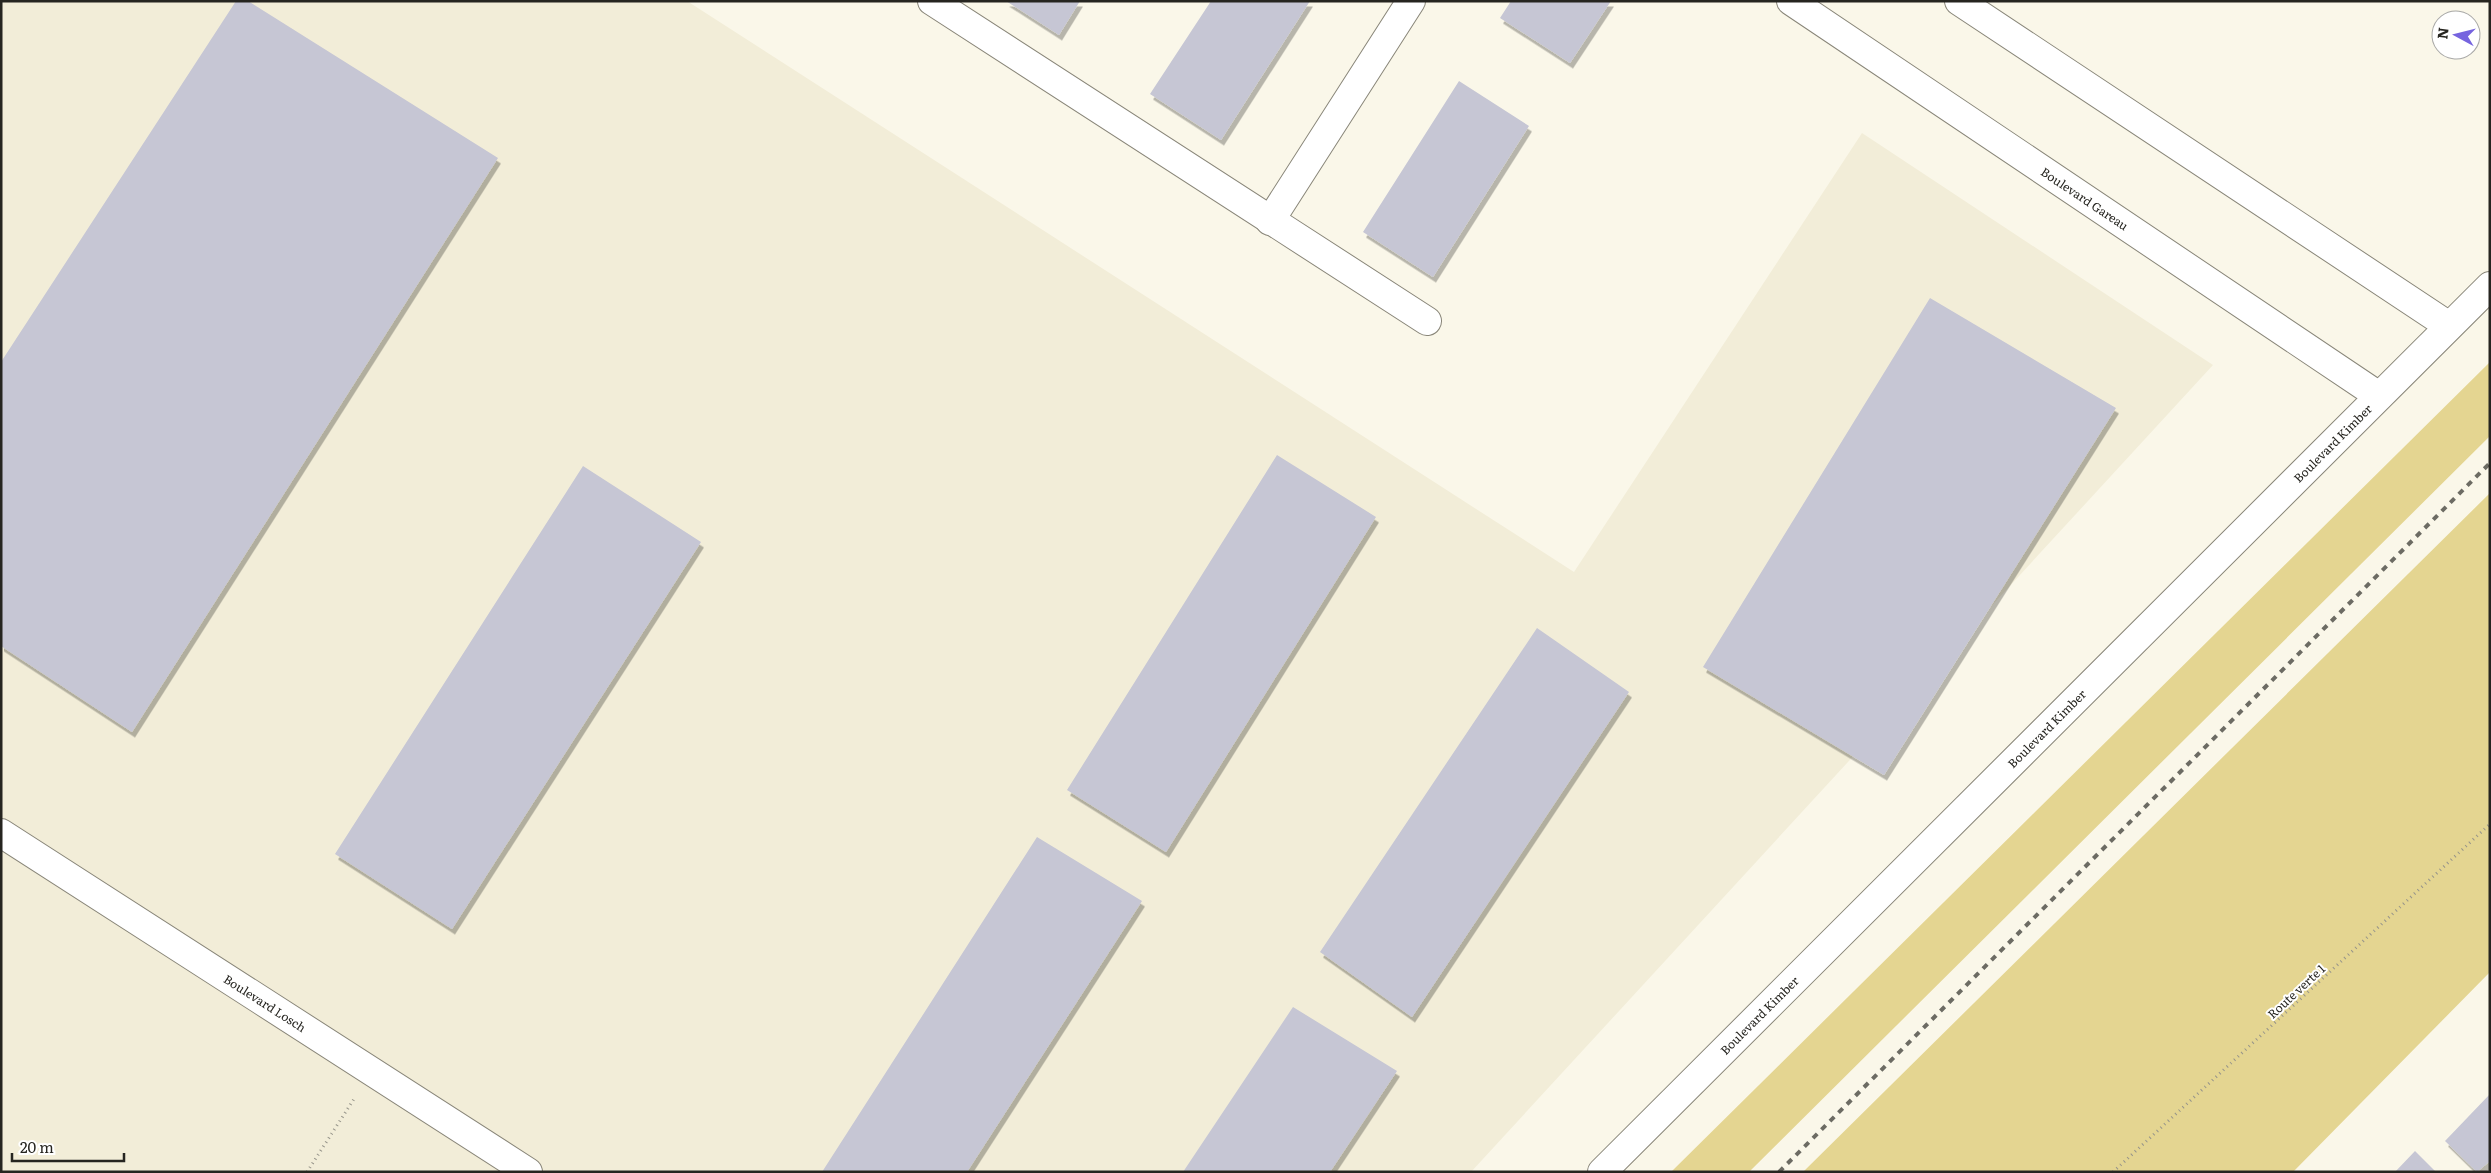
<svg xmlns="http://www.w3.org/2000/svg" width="2491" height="1173" viewBox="0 0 2491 1173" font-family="Literata,serif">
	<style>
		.built { fill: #f2edd8 }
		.green { fill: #e4d591 }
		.building { fill: #c6c6d4; filter: url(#shadow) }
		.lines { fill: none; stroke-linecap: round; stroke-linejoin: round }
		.minor-casing { stroke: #898679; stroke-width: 30 }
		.tertiary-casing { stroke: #898679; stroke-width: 30 }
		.path { stroke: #96948a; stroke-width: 3; stroke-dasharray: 1 4; stroke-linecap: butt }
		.minor { stroke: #fff; stroke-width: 28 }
		.tertiary { stroke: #fff; stroke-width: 28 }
		.rail { stroke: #6c6b63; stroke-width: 4; stroke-dasharray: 6 6; stroke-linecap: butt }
		.labels { text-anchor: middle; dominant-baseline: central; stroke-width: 4; stroke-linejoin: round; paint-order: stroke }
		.street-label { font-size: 12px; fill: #262520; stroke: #fff }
	</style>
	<defs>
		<filter id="shadow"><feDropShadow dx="3" dy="5.5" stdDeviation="0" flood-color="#0004"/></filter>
	</defs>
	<rect width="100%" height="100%" fill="#faf7e9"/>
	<!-- built -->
	<path class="built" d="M1 1H687L1574 572 1862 133 2213 365 1471 1172H1Z"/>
	<!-- green -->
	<path class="green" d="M2490 362V436L1749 1172H1671Z
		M2490 493V972L2293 1172H1803Z"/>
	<!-- building -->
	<path class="building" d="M236 1H248L498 158 132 732 1 646V362Z
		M1006 1H1080L1059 35Z
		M1211 1H1310L1221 140 1150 94Z
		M1511 1H1611L1570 63 1500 18Z
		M1459 81 1529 126 1433 277 1363 232Z
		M1930 298 2116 408 1884 775 1703 667Z
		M1277 455 1376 517 1166 852 1067 790Z
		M583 466 701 542 452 929 335 854Z
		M1537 628 1629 692 1412 1017 1320 952Z
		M1037 837 1142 901 967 1172H822Z
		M1293 1007 1397 1071 1330 1172H1183Z
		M2490 1094V1161L2477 1172 2445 1141Z
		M2415 1151 2436 1172H2395Z"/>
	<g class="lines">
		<defs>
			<g id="minor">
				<path d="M932 1 1427 321"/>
				<path d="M1270 221 1411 1"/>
				<path id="s1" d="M1 833 528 1172"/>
			</g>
			<g id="tertiary">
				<path id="s2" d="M1791 1 2379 396"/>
				<path d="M1959 1 2449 326"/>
				<path id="s3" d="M1602 1172 2490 286"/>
			</g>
		</defs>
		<!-- minor casing -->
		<use href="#minor" class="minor-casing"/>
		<!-- tertiary casing -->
		<use href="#tertiary" class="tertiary-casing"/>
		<!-- path -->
		<path class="path" d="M307 1172 354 1099
			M2113 1172 2490 824"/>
		<!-- minor -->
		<use href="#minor" class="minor"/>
		<!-- tertiary -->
		<use href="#tertiary" class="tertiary"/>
		<!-- rail -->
		<path class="rail" d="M1779 1172 2490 463"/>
	</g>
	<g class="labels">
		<!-- street labels -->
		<g class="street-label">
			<text stroke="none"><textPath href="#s2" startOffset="354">Boulevard Gareau</textPath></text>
			<text stroke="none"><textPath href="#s3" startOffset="1032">Boulevard Kimber</textPath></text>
			<text stroke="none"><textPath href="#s3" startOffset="628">Boulevard Kimber</textPath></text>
			<text transform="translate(2296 991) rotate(-43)">Route verte 1</text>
			<text stroke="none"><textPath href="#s1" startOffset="314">Boulevard Losch</textPath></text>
			<text stroke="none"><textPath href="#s3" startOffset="222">Boulevard Kimber</textPath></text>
		</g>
	</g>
	<!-- border -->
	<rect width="2491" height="1173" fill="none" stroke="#262520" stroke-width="5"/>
	<!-- north arrow -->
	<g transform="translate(2456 35) rotate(277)"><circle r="24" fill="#ffffff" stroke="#a8a8a6"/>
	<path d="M0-4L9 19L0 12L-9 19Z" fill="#7664df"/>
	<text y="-8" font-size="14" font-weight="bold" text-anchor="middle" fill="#262520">N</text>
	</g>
	<!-- scale -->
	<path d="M12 1153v8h112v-8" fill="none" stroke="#262520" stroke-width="2.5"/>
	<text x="20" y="1153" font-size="15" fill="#262520" stroke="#ffffff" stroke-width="4" paint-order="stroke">20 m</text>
</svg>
